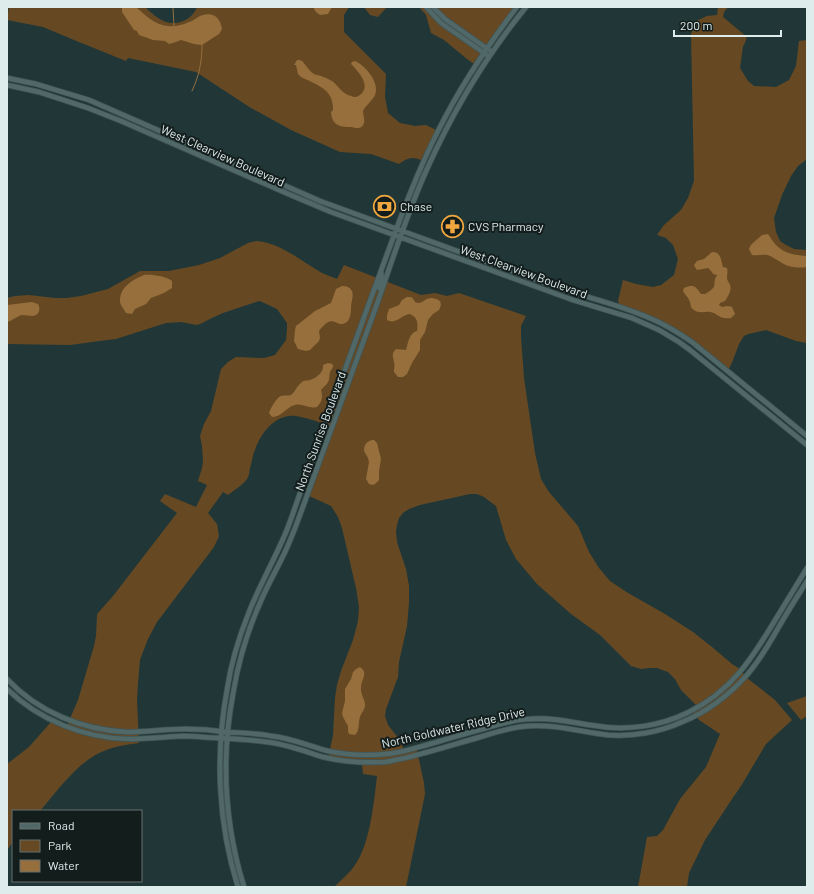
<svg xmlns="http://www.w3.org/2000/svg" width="814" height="894" viewBox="0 0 814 894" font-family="Barlow,sans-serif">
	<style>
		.green { fill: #664923 }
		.water { fill: #966f3c }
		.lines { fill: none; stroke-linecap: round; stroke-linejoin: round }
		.stream { stroke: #966f3c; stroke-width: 1 }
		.minor-casing { stroke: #415454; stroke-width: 6 }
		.minor { stroke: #516868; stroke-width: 4.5 }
		.labels { text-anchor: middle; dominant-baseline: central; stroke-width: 4; stroke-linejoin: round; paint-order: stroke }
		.street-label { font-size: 12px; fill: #dfecec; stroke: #131d1c }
		.poi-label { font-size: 12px; fill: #dfecec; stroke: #131d1c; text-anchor: start }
	</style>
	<rect width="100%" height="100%" fill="#213737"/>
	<!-- green -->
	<path class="green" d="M9 7H145C151 13 158 19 166 22 178 26 193 19 197 7H349L344 15V32L386 74 385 97 388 113 400 123 415 126 426 125 436 130 421 160C412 156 407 158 399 164L371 154 340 152 291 130 264 115 251 108 196 72 128 58 126 61 74 40 43 27 7 20Z
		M364 7H387L378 17 370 15Z
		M419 7H515L474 64 467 59 444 40 431 33 426 15Z
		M718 7H728L724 12 723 17 747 37 744 45 743 46 740 68 748 81 754 86 776 87 789 80 796 66 799 41 807 40V159L798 166 791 176 782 195 774 218 776 232 780 241 786 245 794 249 807 250V343L796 341 766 330 748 334 744 336 739 344 733 360 729 369C707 351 686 333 661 321 648 314 635 310 621 305L619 304 618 301 623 280 636 284 653 287 661 285 674 275 678 259 673 245 666 238 657 235 664 225 681 210 688 198 694 181 691 34 696 21 707 16 717 15Z
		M256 241C279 242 303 262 322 273 327 275 332 277 337 279L344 265 421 295 435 293 447 296 459 293 526 316 521 326V337L524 378 535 453 541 479 549 492 578 526 589 552 599 568 610 581 628 593 665 614 693 632 712 647 732 664 740 669 747 678 775 700 792 720 766 744 741 786 732 799 705 840 689 873 687 887H638L647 837 657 836 663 830 680 799 706 767 720 734 699 720 690 709 696 705 681 690 675 679 668 672 657 668H650L641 669 631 666 600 635 571 614 537 584 516 559 506 540 496 506 484 497 477 494H470L420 505 409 509 403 513 399 518 397 525 396 532 397 542 406 569 409 586V603L407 626 399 662 398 677 386 709 385 716 388 725 399 739 404 750 416 746 424 783 425 794 406 887H334C341 880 349 874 355 865 370 844 374 802 377 776L363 774 362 764 347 763 328 759 333 735 335 698 337 685 341 671 353 640 358 621 359 607 356 588 342 528 338 517 331 506 309 496 334 427C324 424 298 414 289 416 272 418 260 435 255 450 253 454 252 460 251 465 249 470 250 474 247 479 242 486 234 490 228 495L223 492 208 513 217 524 219 536 214 547 157 622 148 639 140 660 138 683 137 700 139 743C131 744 117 746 109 749 80 758 59 789 40 811H13V842L7 850V764L29 747 51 722 66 728 78 700 94 646 96 636 97 615 98 613 113 596 177 513 160 501 165 494 196 507 207 485 198 481 202 468 203 461 202 446 200 436 204 424 211 411 221 369 228 362 236 357 264 358 275 355 286 340 287 329V323L277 309 262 302 259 301 223 313 212 318 200 324 197 325 181 322 166 323 116 339 107 340 70 345 7 344V298L15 296 29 295 55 298H67L81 296 108 289 140 271H169L199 265 220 258 248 243Z
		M807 696V716L801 720 787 703Z"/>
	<!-- water -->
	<path class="water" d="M122 7H136C145 15 155 25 168 26 174 27 183 25 189 22 193 21 196 18 200 16 213 11 220 17 222 29L219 34 202 45 194 44 181 40 173 43 169 44 165 41 153 40 139 35 137 31 134 30 122 12Z
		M313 7H332L328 14 320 15 316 12Z
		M297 60H300L302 61C306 65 309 71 314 74 318 76 321 75 323 77 325 77 330 80 332 81 339 86 342 94 351 96 354 98 357 97 360 95 372 86 358 71 351 64L352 62 355 61C366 66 380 83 375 95 372 101 366 105 363 111 363 115 365 119 364 123 362 130 356 128 351 127 339 127 332 125 331 112L333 110C334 89 317 85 301 77L298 74 296 65H294Z
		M768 234C771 238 773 242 776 245 785 254 795 255 807 256V267C798 268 790 268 782 263 777 260 773 257 768 255 763 254 757 256 752 255L749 249C750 244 758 239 762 235Z
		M712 252C721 252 721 260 723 267L727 268C728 272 727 274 727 278 727 280 729 283 730 285 732 290 728 296 725 301L720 303 719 305 722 307 728 306 732 307 735 314 731 318C719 320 718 313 710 312 705 311 699 314 694 310 690 308 691 305 690 302 689 298 685 295 683 291L684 288C694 284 695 286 701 294H705L710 291 714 287 715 279 717 275 713 274 712 272 708 268 697 270 695 267 694 265 697 261 704 259Z
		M144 275C151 274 166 276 172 281V288L164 293 151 298 146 304 135 309 132 314 126 313C124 309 120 305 120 301 120 287 132 280 144 275Z
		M342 286C346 286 350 287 352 291 354 296 351 302 351 307 351 314 350 325 340 324 336 323 333 320 328 322 325 324 321 328 319 331L320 338 319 341 310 350 306 351 298 349 294 341 295 330 296 326 315 311 331 303 336 289Z
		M407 297H411C413 298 414 300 415 302 423 307 426 292 440 301L441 305 439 310 433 314 428 320 425 332 420 340V350L412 363 407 374 403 377H398L394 372C394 369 395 365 394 362 393 356 391 354 396 349L406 350C408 343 409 333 417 331 418 323 418 318 410 314 400 315 397 325 387 320V315L389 309 399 305 402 300Z
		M32 302 38 304C41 309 39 316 32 316 29 316 25 315 22 315 17 316 12 321 7 322V305Z
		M328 363C336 364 333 367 330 372 329 375 330 379 328 382 327 385 323 387 321 390 323 397 322 402 317 407 309 409 302 403 295 405 286 407 282 417 272 417L269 413C270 409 277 397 281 396 284 395 288 396 291 395 295 392 297 386 301 383 303 380 306 381 310 380 317 378 324 372 323 365Z
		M372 440H374L377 443 381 459 379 471V480L375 484 373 485 369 484 366 479 369 462 368 458 364 451C364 445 366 442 372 440Z
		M360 667C369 673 361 680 361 687 360 694 365 699 365 705 365 710 361 713 360 717 358 723 360 730 355 735L349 734 348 731V726L343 717 342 713 345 701V689L351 679 353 672 356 669Z"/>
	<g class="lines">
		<!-- stream -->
		<path class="stream" d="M173 7 174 26
			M192 91C199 76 202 62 202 45"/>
		<defs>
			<path id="minor" d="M426 7 441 23 487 55
				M433 7 445 19 489 50
				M7 78 36 84 89 100 320 201 553 286C585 297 621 305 652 319 666 325 679 333 692 342L807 436
				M7 85 39 92 88 108 121 121 293 196 331 212 573 300 632 318 659 330 679 342 690 350 807 445
				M379 288 382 279 381 272
				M7 679C38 712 82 730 127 732 147 732 166 729 186 729 199 729 213 730 226 732 241 733 256 733 271 736 291 738 309 746 328 751 347 755 367 756 386 754 401 753 415 748 430 744 448 739 467 733 486 728 500 724 515 719 530 719 552 717 575 723 597 726 628 731 661 726 689 712 731 691 751 660 774 622 785 604 796 586 807 568
				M7 689C39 720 84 738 128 739 146 739 164 737 182 736 195 736 209 738 222 738 237 739 252 740 267 742 286 744 304 751 323 757 343 762 364 763 385 762 398 760 411 757 424 753 443 748 462 742 480 737 496 732 511 727 528 726 555 724 581 732 608 735 632 737 660 732 682 722 707 712 729 695 747 675 758 662 768 646 777 630 786 614 797 597 807 581
				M238 887C218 824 215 755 227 690 231 663 239 637 249 612 259 587 272 564 283 539 289 526 293 513 298 499 323 432 347 365 371 298 392 242 411 184 438 131 460 87 487 46 517 7
				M244 887C225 825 221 758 233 694 238 663 247 632 260 603 267 586 277 569 285 552 291 539 296 526 301 512 326 444 351 376 376 307 392 261 407 213 427 169 453 111 486 56 526 7"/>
		</defs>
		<!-- minor casing -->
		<use href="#minor" class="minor-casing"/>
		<!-- minor -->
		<use href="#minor" class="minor"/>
	</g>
	<!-- icons -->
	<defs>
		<symbol id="bank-ring" viewBox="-11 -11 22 22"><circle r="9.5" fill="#131d1c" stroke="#f0a63e" stroke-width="1.5"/><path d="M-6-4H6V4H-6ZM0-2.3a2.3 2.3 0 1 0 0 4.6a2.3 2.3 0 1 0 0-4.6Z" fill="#f0a63e"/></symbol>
		<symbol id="pharmacy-ring" viewBox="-11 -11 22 22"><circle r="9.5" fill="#131d1c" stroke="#f0a63e" stroke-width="1.5"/><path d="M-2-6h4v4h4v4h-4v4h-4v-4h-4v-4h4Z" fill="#f0a63e"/></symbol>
	</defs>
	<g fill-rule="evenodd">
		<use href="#bank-ring" x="372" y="194" width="25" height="25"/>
		<use href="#pharmacy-ring" x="440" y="214" width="25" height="25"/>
	</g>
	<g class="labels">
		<!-- street labels -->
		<g class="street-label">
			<text transform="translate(223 155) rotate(24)">West Clearview Boulevard</text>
			<text transform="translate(524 271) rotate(20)">West Clearview Boulevard</text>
			<text transform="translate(320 431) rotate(-70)">North Sunrise Boulevard</text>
			<text transform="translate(453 727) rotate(-13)">North Goldwater Ridge Drive</text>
		</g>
		<!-- poi labels -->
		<g class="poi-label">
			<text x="400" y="206">Chase</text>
			<text x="468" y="226">CVS Pharmacy</text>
		</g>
	</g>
	<!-- border -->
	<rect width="814" height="894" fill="none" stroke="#dfecec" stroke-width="16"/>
	<!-- legend -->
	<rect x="12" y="810" width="130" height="72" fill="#131d1c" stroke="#65706f"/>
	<rect x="20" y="823" width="20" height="6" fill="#516868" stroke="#65706f"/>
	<text x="48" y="830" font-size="12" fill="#dfecec">Road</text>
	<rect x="20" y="840" width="20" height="12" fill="#664923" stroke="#65706f"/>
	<text x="48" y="850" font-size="12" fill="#dfecec">Park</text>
	<rect x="20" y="860" width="20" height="12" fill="#966f3c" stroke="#65706f"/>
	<text x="48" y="870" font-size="12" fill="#dfecec">Water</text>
	<!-- scale -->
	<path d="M674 30v6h107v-6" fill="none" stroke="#dfecec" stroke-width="2"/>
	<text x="680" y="30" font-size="12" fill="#dfecec" stroke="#131d1c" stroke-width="3" paint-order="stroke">200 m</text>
</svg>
